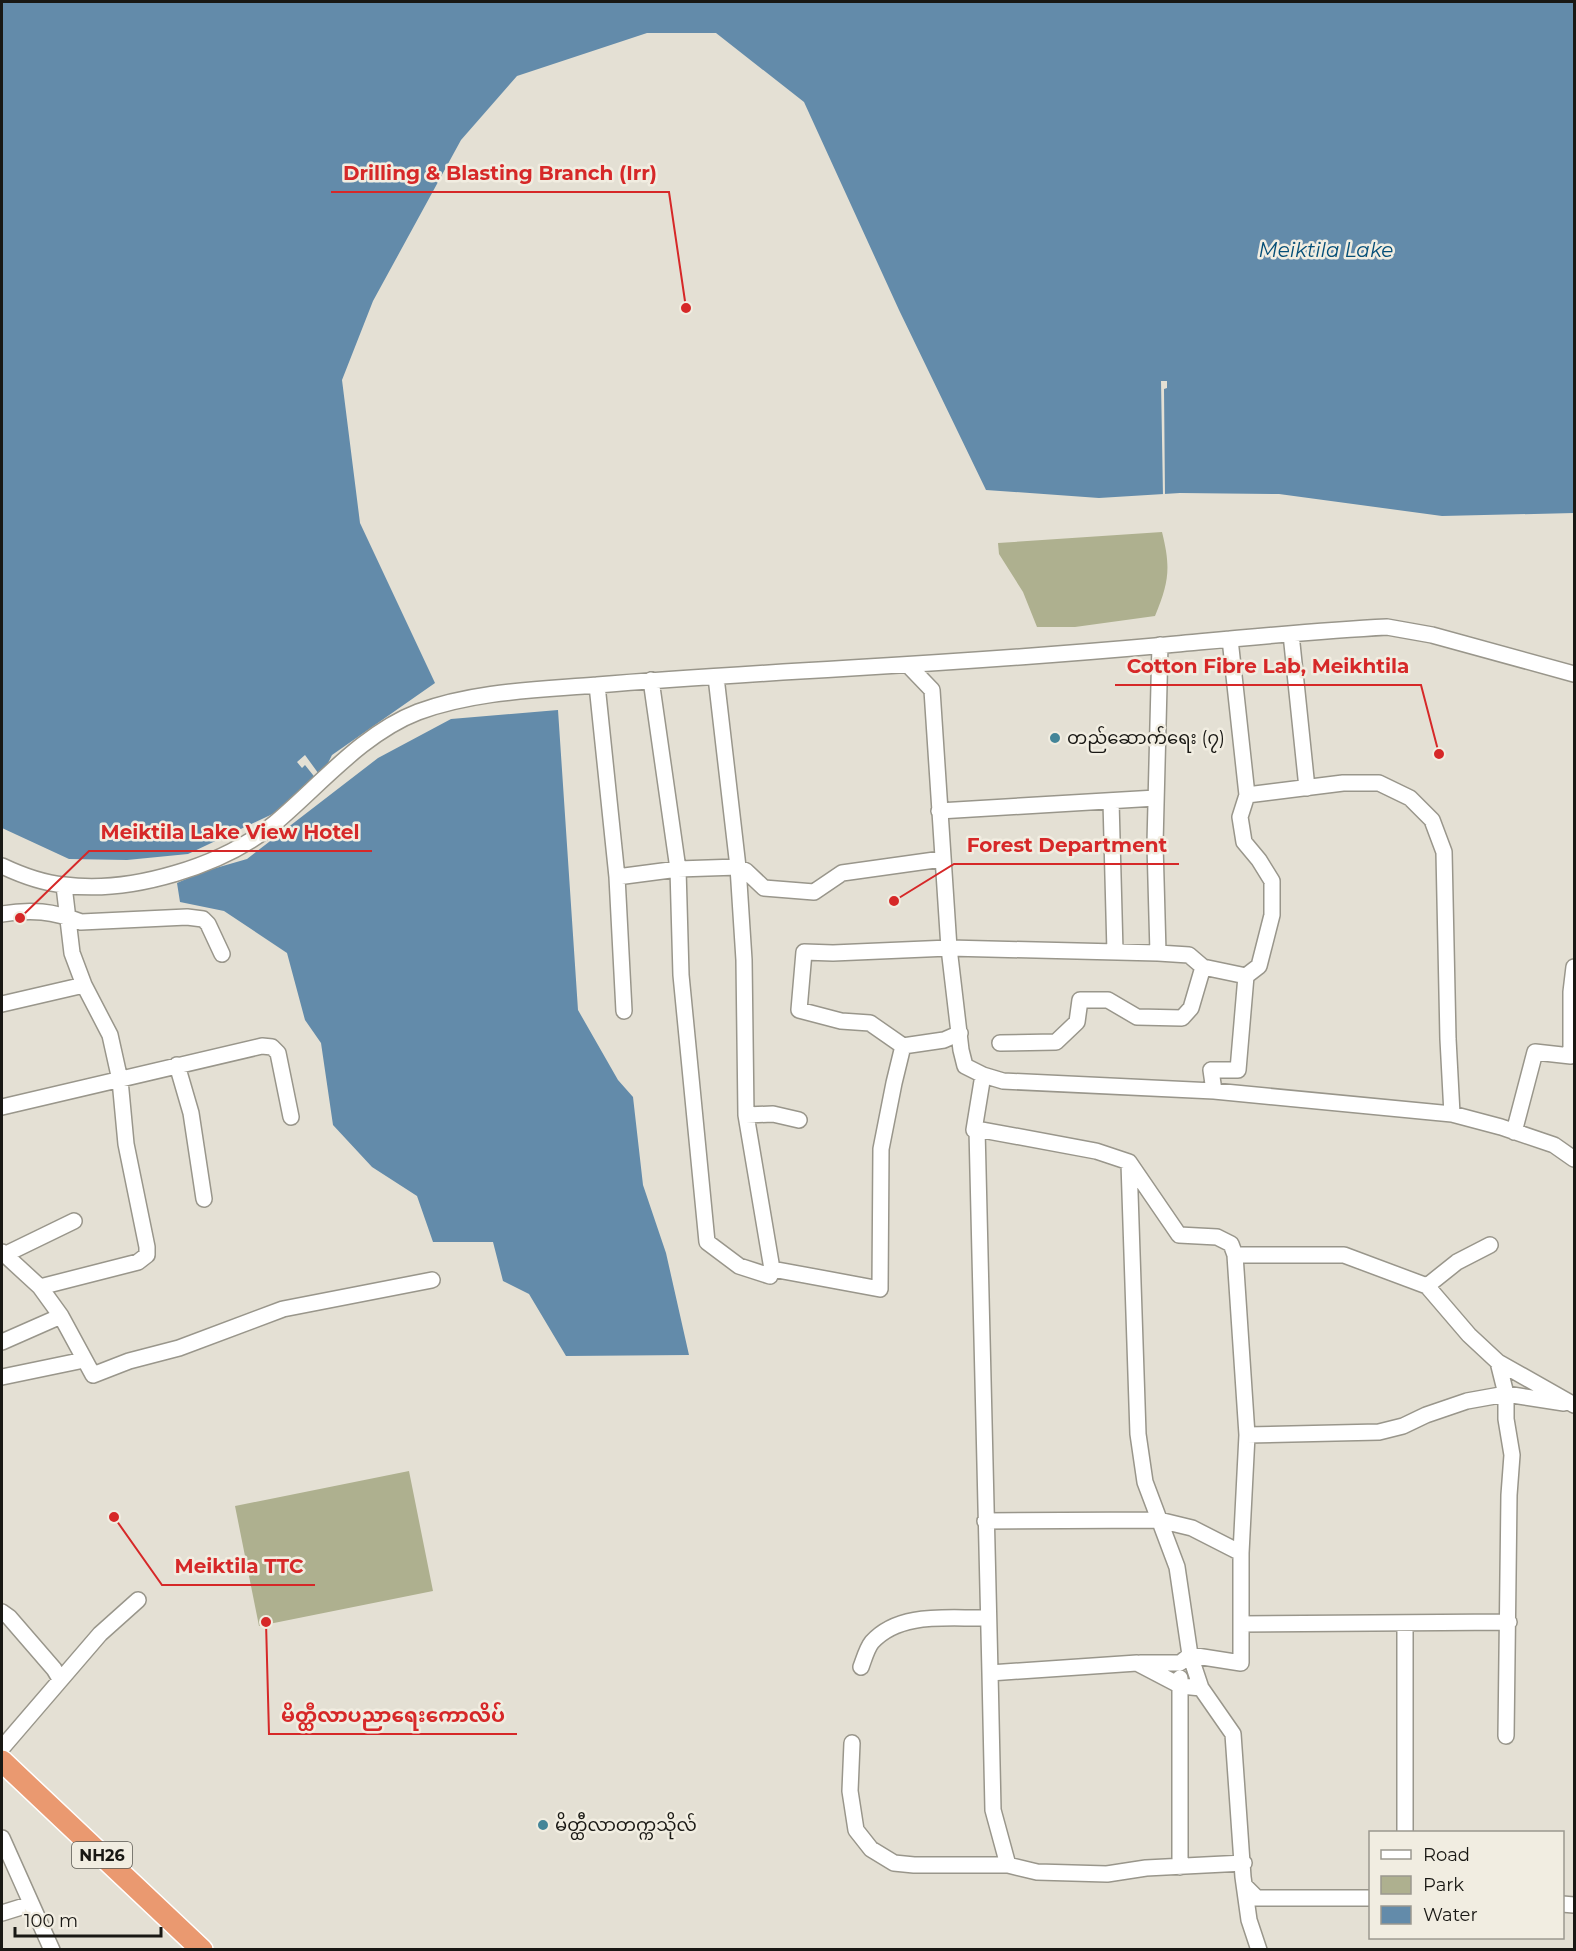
<svg xmlns="http://www.w3.org/2000/svg" width="1576" height="1951" viewBox="0 0 1576 1951" font-family="Montserrat,'Noto Sans Myanmar',sans-serif">
	<style>
		.green { fill: #aeb08f }
		.water { fill: #638baa }
		.pier { fill: #e4e0d4 }
		.lines { fill: none; stroke-linecap: round; stroke-linejoin: round }
		.minor-casing { stroke: #99968b; stroke-width: 18 }
		.highway-casing { stroke: #fff; stroke-width: 24 }
		.minor { stroke: #fff; stroke-width: 15 }
		.highway { stroke: #ea9970; stroke-width: 21 }
		.poi-dot { fill: #448598; stroke: #f1ede1; stroke-width: 2 }
		.labels { text-anchor: middle; dominant-baseline: central; stroke-width: 5; stroke-linejoin: round; paint-order: stroke }
		.shield { fill: #f1ede1; stroke: #5a5852; stroke-width: 1.5 }
		.shield-label { font-size: 16px; font-weight: bold; fill: #191814 }
		.poi-label { font-size: 18px; fill: #191814; stroke: #f1ede1; text-anchor: start }
		.water-label { font-size: 20px; font-style: italic; fill: #044e77; stroke: #f1ede1 }
		.leader { fill: none; stroke: #d62828; stroke-width: 2 }
		.callout-dot { fill: #d62828; stroke: #f1ede1; stroke-width: 2 }
		.callout-label { font-size: 20px; text-anchor: middle; font-weight: bold; fill: #d62828; stroke: #f1ede1; stroke-width: 5; stroke-linejoin: round; paint-order: stroke }
	</style>
	<rect width="100%" height="100%" fill="#e4e0d4"/>
	<!-- green -->
	<path class="green" d="M1162 532C1171 568 1169 582 1155 616L1075 627H1037L1023 592 999 554 998 543Z
		M409 1471 433 1591 259 1626 235 1506Z"/>
	<!-- water -->
	<path class="water" d="M2 2H1574V513L1442 516 1279 494 1180 493 1099 498 986 490 899 310 804 102 716 33H647L517 76 461 140 373 301 342 380 360 523 435 683 332 755 321 777 279 811 188 854 127 860 69 859 2 828Z
		M558 710 578 1010 618 1080 633 1097 643 1185 666 1253 689 1355 566 1356 529 1294 503 1281 493 1242H433L417 1196 372 1167 333 1125 321 1043 305 1020 287 953 224 911 180 902 177 883 202 872 247 859 378 758 451 719Z"/>
	<!-- pier -->
	<path class="pier" d="M1161 381H1167V388L1164 389 1165 496 1163 497Z
		M305 755 321 777 317 780 305 765 302 768 297 762Z"/>
	<g class="lines">
		<defs>
			<path id="minor" d="M1291 634 1307 788
				M1160 645 1155 844 1158 953 1189 955 1203 967
				M908 665 932 690 949 948 961 1050 965 1066 983 1075 974 1130 977 1129 990 1673 1137 1663 1181 1686 1201 1688 1233 1734 1243 1877 1249 1920 1259 1950
				M716 677 738 867 744 960 746 1115 772 1269
				M651 680 678 869 681 975 707 1242 739 1266 770 1276 772 1269 880 1289 881 1149 894 1083 903 1046 944 1040 960 1033
				M597 685 617 877 624 1011
				M1247 795 1343 783H1379L1410 798 1432 820 1444 852 1448 1039 1452 1114
				M1111 801 1115 952
				M939 811 1156 798
				M2 866C21 875 42 883 64 885 131 894 223 866 275 823 319 786 363 733 418 712 475 691 537 690 597 685 681 678 766 673 851 668 952 662 1054 655 1155 646 1232 639 1309 631 1387 627L1432 635 1574 674
				M617 877 678 869 738 867 746 871 764 888 814 892 842 873 942 859
				M2 914C31 909 53 911 81 922L187 917 203 919 208 924 222 954
				M2 1004 84 985
				M1000 1043 1056 1042 1077 1022 1080 1000H1108L1137 1017 1182 1018 1191 1008 1203 967 1246 976 1259 966 1272 915V881L1259 860 1244 842 1240 817 1247 795 1230 639
				M903 1046 870 1023 841 1021 799 1010 804 952 833 953 949 948 1158 953
				M177 1065 191 1113 204 1199
				M983 1075 1003 1081 1214 1091 1452 1114 1501 1127 1554 1145 1574 1159
				M1214 1091 1211 1070H1238L1246 976
				M2 1107 262 1046 272 1047 278 1053 291 1117
				M746 1115 773 1114 799 1120
				M977 1129 1096 1151 1129 1162 1179 1235 1217 1237 1231 1244 1235 1255 1247 1435 1241 1553V1663L1190 1655 1180 1663H1140
				M1514 1132 1535 1052 1571 1056V992L1574 967
				M1129 1163 1138 1434 1145 1482 1177 1567 1190 1655 1201 1688
				M2 1252 40 1287 61 1316 93 1375 129 1361 179 1348 283 1309 432 1280
				M4 1255 74 1221
				M1235 1255H1344L1427 1286 1469 1335 1498 1362 1574 1405
				M1427 1286 1457 1262 1490 1245
				M40 1287 138 1262 147 1255V1247L126 1144 120 1080 110 1035 84 985 72 953 64 886
				M2 1342 61 1316
				M1498 1362 1506 1394V1419L1512 1455 1509 1495 1506 1736
				M2 1377 84 1360
				M1247 1435 1379 1432 1403 1426 1426 1415 1467 1401 1506 1394 1564 1403
				M985 1521 1159 1520 1192 1528 1241 1553
				M2 1612 9 1617 54 1669 60 1679
				M1241 1624 1509 1622
				M861 1667C864 1659 867 1648 872 1642 900 1611 949 1619 987 1618
				M852 1743 850 1791 856 1830 871 1849 894 1863 914 1865H1008L993 1810 990 1673
				M2 1748 100 1634 138 1600
				M1405 1832V1623
				M2 1838 52 1950
				M1008 1865 1037 1872 1107 1874 1146 1868 1244 1863
				M1180 1867V1678
				M1245 1886 1257 1898H1370
				M1562 1904 1574 1905
				M2 1913 31 1904"/>
			<path id="highway" d="M2 1761 202 1950"/>
		</defs>
		<!-- minor casing -->
		<use href="#minor" class="minor-casing"/>
		<!-- highway casing -->
		<use href="#highway" class="highway-casing"/>
		<!-- minor -->
		<use href="#minor" class="minor"/>
		<!-- highway -->
		<use href="#highway" class="highway"/>
	</g>
	<!-- markers -->
	<g class="poi-dot">
		<circle cx="1055" cy="738" r="6"/>
		<circle cx="543" cy="1825" r="6"/>
	</g>
	<g class="labels">
		<!-- shield labels -->
		<rect class="shield" x="72" y="1842" width="60" height="26" rx="4.5"/>
		<g class="shield-label">
			<text x="102" y="1855">NH26</text>
		</g>
		<!-- poi labels -->
		<g class="poi-label">
			<text x="1067" y="738">တည်ဆောက်ရေး (၇)</text>
			<text x="555" y="1825">မိတ္ထီလာတက္ကသိုလ်</text>
		</g>
		<!-- water labels -->
		<g class="water-label">
			<text x="1326" y="250">Meiktila Lake</text>
		</g>
	</g>
	<!-- callouts -->
	<path class="leader" d="M686 308L669 192H331M1439 754L1421 685H1115M20 918L89 851H372M894 901L954 864H1179M114 1517L162 1585H315M266 1622L269 1734H517"/>
	<g class="callout-dot">
		<circle cx="686" cy="308" r="6"/>
		<circle cx="1439" cy="754" r="6"/>
		<circle cx="20" cy="918" r="6"/>
		<circle cx="894" cy="901" r="6"/>
		<circle cx="114" cy="1517" r="6"/>
		<circle cx="266" cy="1622" r="6"/>
	</g>
	<g class="callout-label">
		<text x="500" y="180">Drilling &amp; Blasting Branch (Irr)</text>
		<text x="1268" y="673">Cotton Fibre Lab, Meikhtila</text>
		<text x="230" y="839">Meiktila Lake View Hotel</text>
		<text x="1067" y="852">Forest Department</text>
		<text x="239" y="1573">Meiktila TTC</text>
		<text x="393" y="1722">မိတ္ထီလာပညာရေးကောလိပ်</text>
	</g>
	<!-- border -->
	<rect width="1576" height="1951" fill="none" stroke="#191814" stroke-width="6"/>
	<!-- legend -->
	<rect x="1369" y="1831" width="195" height="108" fill="#f1ede1" stroke="#9b988f" stroke-width="1.5"/>
	<rect x="1381" y="1850" width="30" height="9" fill="#ffffff" stroke="#9b988f" stroke-width="1.5"/>
	<text x="1423" y="1861" font-size="18" fill="#191814">Road</text>
	<rect x="1381" y="1876" width="30" height="18" fill="#aeb08f" stroke="#9b988f" stroke-width="1.5"/>
	<text x="1423" y="1891" font-size="18" fill="#191814">Park</text>
	<rect x="1381" y="1906" width="30" height="18" fill="#638baa" stroke="#9b988f" stroke-width="1.5"/>
	<text x="1423" y="1921" font-size="18" fill="#191814">Water</text>
	<!-- scale -->
	<path d="M15 1927v9h146v-9" fill="none" stroke="#191814" stroke-width="3"/>
	<text x="24" y="1927" font-size="18" fill="#191814" stroke="#f1ede1" stroke-width="4.5" paint-order="stroke">100 m</text>
</svg>
